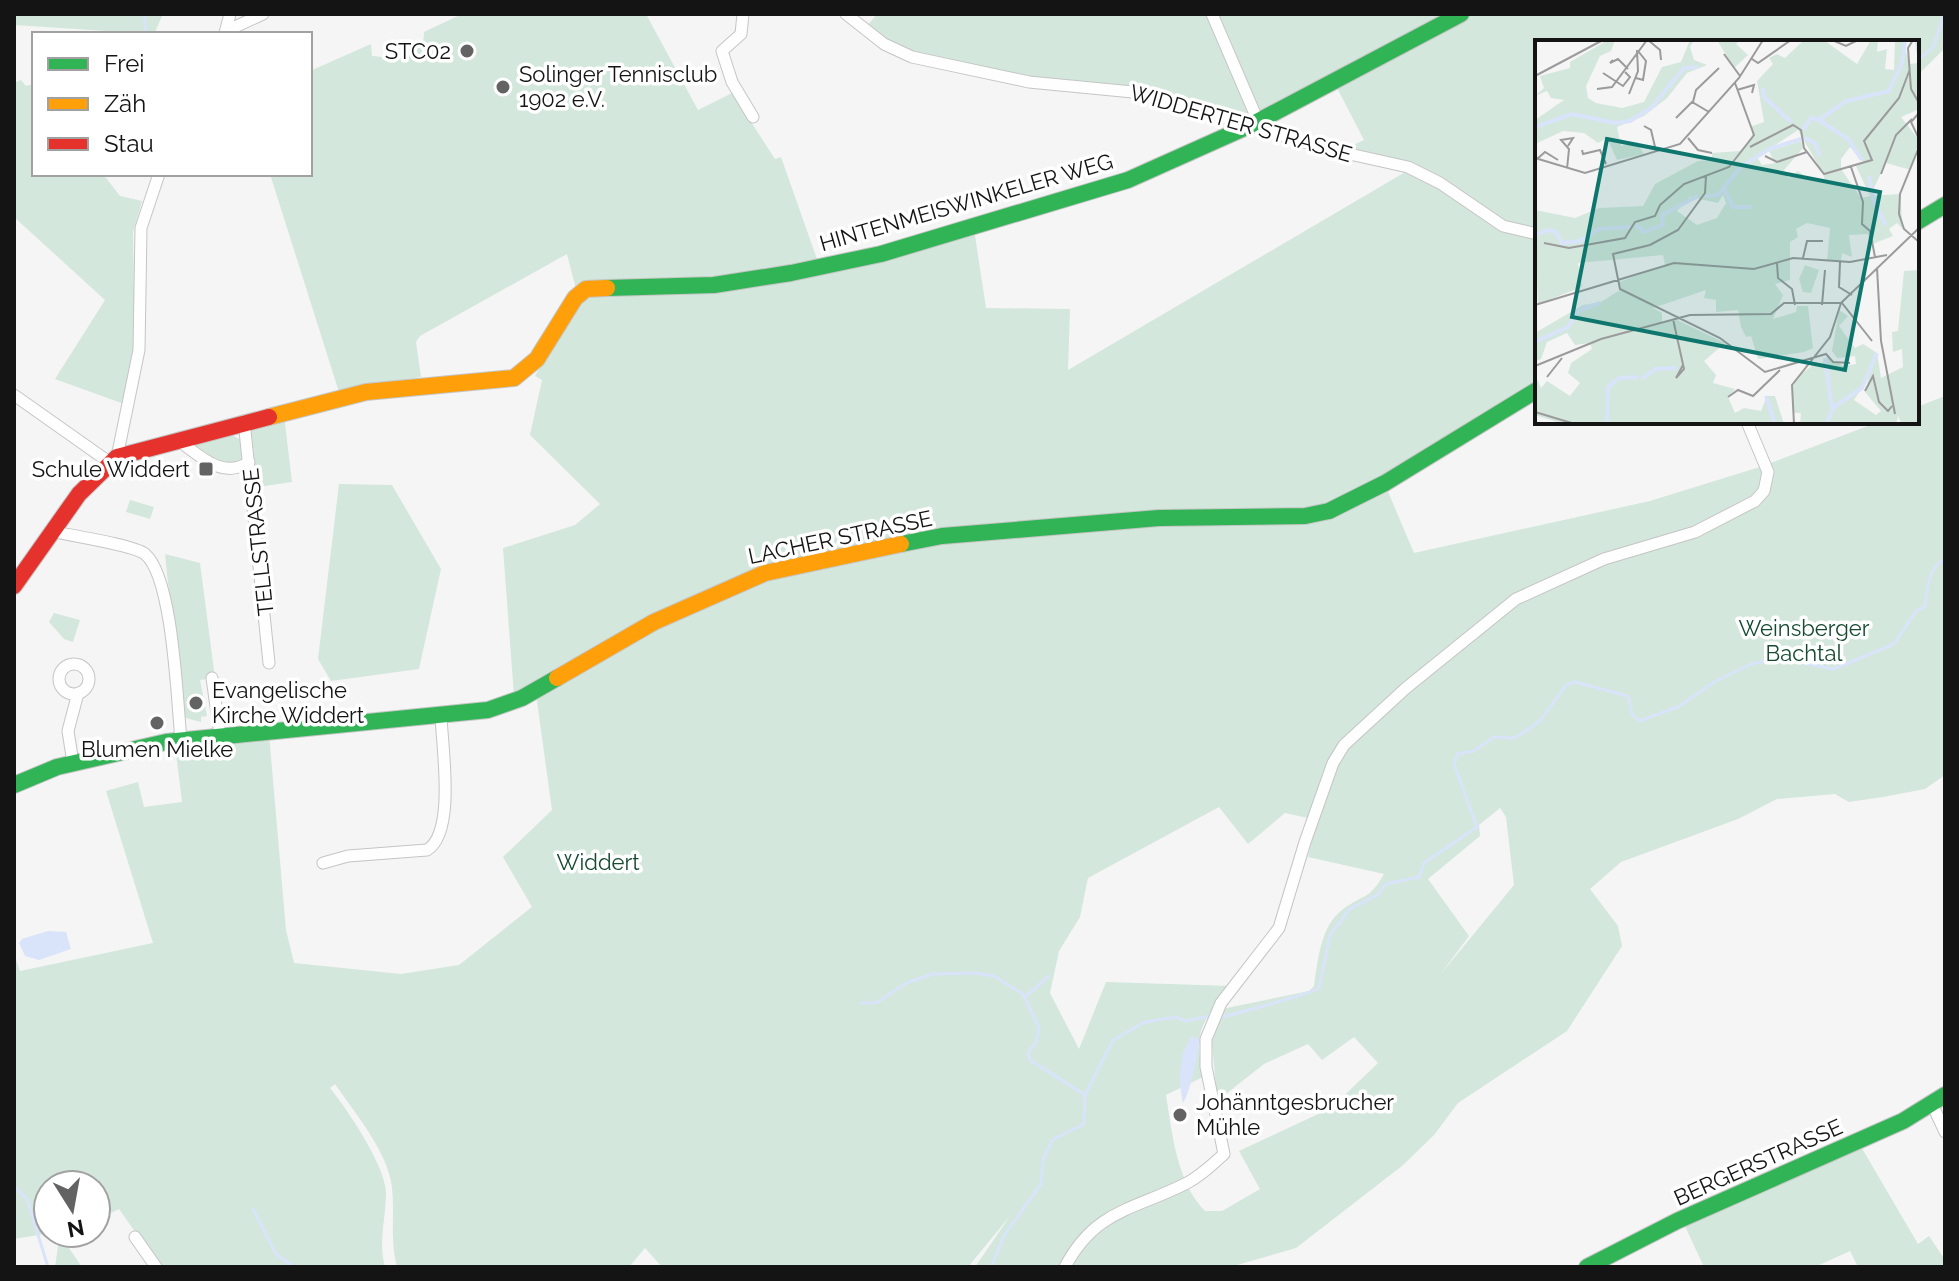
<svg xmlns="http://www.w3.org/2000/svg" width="1959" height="1281" viewBox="0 0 1959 1281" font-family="Raleway,sans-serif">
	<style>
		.green { fill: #d3e7dc; fill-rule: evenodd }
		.water { fill: #d9e4fa }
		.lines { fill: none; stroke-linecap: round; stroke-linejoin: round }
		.stream { stroke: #d9e4fa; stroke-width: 3 }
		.street-casing { stroke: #c5c5c5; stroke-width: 13 }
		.fast-casing { stroke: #c5c5c5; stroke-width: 18 }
		.slow-casing { stroke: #c5c5c5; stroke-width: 18 }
		.jam-casing { stroke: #c5c5c5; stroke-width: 18 }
		.street { stroke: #fefefe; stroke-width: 11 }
		.fast { stroke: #30b455; stroke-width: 16 }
		.slow { stroke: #ff9f0a; stroke-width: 16 }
		.jam { stroke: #e5322d; stroke-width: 16 }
		.poi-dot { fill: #636363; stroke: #fff; stroke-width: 3 }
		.labels { text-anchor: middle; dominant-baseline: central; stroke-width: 7; stroke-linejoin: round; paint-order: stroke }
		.poi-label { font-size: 22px; fill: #141414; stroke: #fff; text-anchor: start }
		.street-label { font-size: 22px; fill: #141414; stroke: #fff }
		.park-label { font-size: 22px; fill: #154a31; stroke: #fff }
		.inset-river { fill: none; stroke: #d9e4fa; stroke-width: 4 }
		.inset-road { fill: none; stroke: #9b9b9c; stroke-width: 2 }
		.view { fill: #0f766e; fill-opacity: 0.15; stroke: #0f766e; stroke-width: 4 }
		.inset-edge { fill: none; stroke: #141414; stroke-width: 4 }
	</style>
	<rect width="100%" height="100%" fill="#f5f5f6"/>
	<!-- green -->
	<path class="green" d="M14 14H163L154 34 14 25Z
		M462 14H646L698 110 732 93 775 159 781 157 818 262 723 280 576 289 567 254 420 336 416 342 421 377 339 392 270 174H310V71L371 44 372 56 383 57 423 46 424 32Z
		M877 14H1454L1245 120C1211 110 1174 94 1139 89 1053 77 938 81 867 26Z
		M1467 14H1945V48L1917 76V42H1537V231L1501 221 1437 177 1345 149 1364 140 1336 86Z
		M21 80 26 86 34 84V174H103L120 196 142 201 133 232 135 344 124 404 55 379 105 300 14 217V83Z
		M1407 171 1537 238V386L1402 468 1324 508 941 532 746 574 514 696 503 548 575 525 600 504 530 435 542 380 535 376 579 297 707 290 974 229 986 308 1070 309 1068 370Z
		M1945 396V775L1925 789 1883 797 1849 802 1835 794 1777 799 1738 819 1621 862 1590 889 1618 926 1622 946 1567 1031 1458 1103 1434 1135 1402 1166 1296 1248 1230 1267H975L1010 1216 968 1267H662L645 1248 629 1267H397C389 1238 396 1209 391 1181 384 1147 354 1112 335 1084L330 1088C347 1109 385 1165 386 1192 386 1218 378 1242 385 1267H160L119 1209 96 1220V1185H48V1233H51L14 1239V954L20 971 153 943 106 791 138 782 144 807 182 802 175 745 269 734 286 930 294 963 401 974 459 965 532 907 503 857 552 810 536 694 748 582 942 541 1159 522 1313 521 1386 487 1414 553 1650 501 1763 466 1878 422H1917V407ZM1219 807 1248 844 1285 813 1317 820 1308 857 1384 874C1368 902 1364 893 1342 910 1320 927 1318 961 1314 986L1309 991 1222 1009 1212 1042 1217 1101 1264 1064 1308 1044 1322 1060 1354 1037 1378 1063 1331 1108 1239 1151 1260 1189 1222 1211H1205C1177 1183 1172 1133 1166 1095L1203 1077C1193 1028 1202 1023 1232 986L1106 982 1079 1049 1050 993 1059 951 1080 917 1088 878ZM1500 808 1506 817 1514 885 1440 975 1469 936 1428 879 1480 836 1479 825Z
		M284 415 292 482 258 487 250 422Z
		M232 435 241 440 244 455 240 461 224 465 195 445 196 442Z
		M339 484 392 485 441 569 419 669 331 681 318 659Z
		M130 500 154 507 150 519 126 512Z
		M165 554 200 563 215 678 200 680 207 716 201 717V722L182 717Z
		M54 613 80 620 73 642 64 639 49 622Z
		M1860 1145 1918 1244 1929 1236 1945 1260V1267H1858L1850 1251 1815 1267H1704L1684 1224Z
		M60 1233H71L62 1238 82 1267H55Z"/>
	<!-- water -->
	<path class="water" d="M48 931 66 932 71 949 39 960 25 956 19 943 22 939Z
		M1192 1036 1200 1039C1199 1051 1189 1096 1183 1103 1178 1080 1178 1055 1192 1036Z"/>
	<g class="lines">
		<!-- stream -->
		<path class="stream" d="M144 14 146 34
			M1917 61 1934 46 1944 14
			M1025 997 1049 976
			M861 1003H876L906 983 933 974 975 973 994 976 1023 994 1039 1028 1036 1043 1028 1052 1030 1060 1085 1095
			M1219 1017C1227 1017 1315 992 1319 988L1330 935 1350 909 1377 895 1386 884 1419 877 1424 863 1477 827 1454 764 1457 754 1474 751 1494 737 1514 738 1526 731 1541 720 1566 685 1575 682 1628 696 1632 714 1639 721 1678 707 1714 682 1751 664 1778 658 1834 669 1894 644 1916 611 1925 607C1927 590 1928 567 1945 559
			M14 1186 27 1199 48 1267
			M253 1209 276 1254 294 1267
			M991 1267 1005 1234 1041 1184 1043 1160 1052 1140 1084 1124 1085 1095 1113 1040 1145 1022 1176 1017 1185 1021 1211 1016"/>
		<defs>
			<path id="street" d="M743 14 741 34 722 51 732 82 753 117
				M846 14 884 44 912 57 1029 82 1143 93 1327 149 1408 167 1440 183 1503 226 1537 234
				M1212 14 1258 121
				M226 31 263 14
				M225 33 230 14
				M14 395 109 462
				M244 421 269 663
				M179 441C200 456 223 480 249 462
				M117 457 139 350 141 228 159 174
				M50 531C68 535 134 545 145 554 173 577 177 701 181 740
				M59 679a15 15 0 1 1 30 0a15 15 0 1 1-30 0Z
				M212 678 220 735
				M73 763 68 731 78 693
				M323 863 348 856 427 850C456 833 442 747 441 716
				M1932 1104 1945 1132
				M135 1237 156 1267
				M1065 1267C1095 1210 1133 1210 1185 1184 1199 1177 1212 1165 1224 1154L1206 1067V1039L1221 1003 1279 928 1305 842 1333 763 1344 745 1406 688 1516 599 1604 559 1695 532 1755 501 1764 491 1768 472 1747 422"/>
			<path id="fast" d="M1917 222 1945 205
				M607 288 714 285 791 273 881 254 1128 180 1251 125 1461 14
				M901 544 942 536 1159 518 1305 516 1329 511 1385 483 1537 390
				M14 785 57 767 166 742 488 710 522 698 557 678
				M1587 1267 1677 1221 1903 1121 1945 1095"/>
			<path id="slow" d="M269 417 366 392 514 378 537 359 575 298 586 289 607 288
				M557 678 654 622 765 573 901 544"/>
			<path id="jam" d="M14 586 79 494 117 457 269 417"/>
		</defs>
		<!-- street casing -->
		<use href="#street" class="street-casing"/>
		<!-- fast casing -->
		<use href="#fast" class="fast-casing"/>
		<!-- slow casing -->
		<use href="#slow" class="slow-casing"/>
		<!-- jam casing -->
		<use href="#jam" class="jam-casing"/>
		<!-- street -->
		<use href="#street" class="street"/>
		<!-- fast -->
		<use href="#fast" class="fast"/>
		<!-- slow -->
		<use href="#slow" class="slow"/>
		<!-- jam -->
		<use href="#jam" class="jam"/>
	</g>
	<!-- markers -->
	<g class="poi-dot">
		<circle cx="467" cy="51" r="8"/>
		<circle cx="503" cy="87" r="8"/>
		<rect x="198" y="461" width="16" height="16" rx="4"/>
		<circle cx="196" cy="703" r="8"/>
		<circle cx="157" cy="723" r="8"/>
		<circle cx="1180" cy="1115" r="8"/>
	</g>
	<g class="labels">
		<!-- poi labels -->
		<g class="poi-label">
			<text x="451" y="51" text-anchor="end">STC02</text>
			<text x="519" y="74">Solinger Tennisclub<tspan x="519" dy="25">1902 e.V.</tspan></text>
			<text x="190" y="469" text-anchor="end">Schule Widdert</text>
			<text x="212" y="690">Evangelische<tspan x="212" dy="25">Kirche Widdert</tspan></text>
			<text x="157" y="749" text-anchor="middle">Blumen Mielke</text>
			<text x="1196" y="1102">Johänntgesbrucher<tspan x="1196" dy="25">Mühle</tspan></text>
		</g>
		<!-- street labels -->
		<g class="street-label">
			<text transform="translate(1241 123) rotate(16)">WIDDERTER STRASSE</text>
			<text transform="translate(966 202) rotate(-16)">HINTENMEISWINKELER WEG</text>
			<text transform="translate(840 537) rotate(-12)">LACHER STRASSE</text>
			<text transform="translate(258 542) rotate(-96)">TELLSTRASSE</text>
			<text transform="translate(1758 1162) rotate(-24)">BERGERSTRASSE</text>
		</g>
		<!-- park labels -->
		<g class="park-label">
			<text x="1804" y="628">Weinsberger<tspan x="1804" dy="25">Bachtal</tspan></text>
			<text x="598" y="862">Widdert</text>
		</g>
	</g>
	<!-- overview -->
	<g transform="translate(1535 40)">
		<rect width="384" height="384" fill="#f5f5f6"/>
		<path d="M73 0H80L76 11 65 16 51 46 53 58 61 63 87 68 109 62 127 27 146 22 155 0H159L155 7 159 20 172 25 152 33 132 58 109 76 82 87 86 106 102 102 109 114 82 120 72 98 63 103 49 93 28 91 0 104V80L29 60 16 58 12 51 0 56 9 48 5 36 35 28V22ZM182 0H205L201 4 213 15 199 28ZM269 0 290 1 322 24 336 0H343L342 12 352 9 350 29 359 30 360 0H367L375 24 383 23 380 1 376 0H384V69L366 77 384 100 376 130 351 123 335 156 365 154 368 189 362 183 354 189 358 196 335 205 333 194 314 195 317 217 307 213 306 221H292L295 188 272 183 261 189 263 197 255 202V240L240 244 248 255 238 279 261 272 262 266H273L278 308 269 312 223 319 216 296 211 297 206 287 203 270 181 272V260L169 258 171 250 118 268 127 273V283L140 279 190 303 169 321 181 335 178 343 200 349 193 357 200 373 209 368 226 371 232 356H240L249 384H28L0 375V335L6 348 12 341 35 356 45 343 33 333 36 323 57 309 55 303 40 305 32 293 12 302 6 319 0 321V293L48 265 66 262 85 250 84 242 130 225 128 215 43 223 47 247 3 264 0 170 40 178 64 168 108 166 120 144 163 121 177 120V113L205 111 217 98V86L229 82 222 41 238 24 234 18 242 14 250 18ZM263 90 289 135 290 149 289 139 272 138 263 131 254 138 249 130 268 108 266 101 234 111 240 123 227 125 222 117ZM315 107 329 123 321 126 335 156 326 158 306 129V119ZM188 155 191 163 182 178 162 185 142 171 155 157 183 163ZM270 225 284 230 276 253 268 252 264 239ZM384 230V384H367L363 376 361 384H265L266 373H258L257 347 264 336 279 324 285 327 292 317 308 326 321 324 320 316 302 318 297 311 304 270 313 276 304 286 320 308 328 304 342 313 346 338 368 327 367 309 358 312 357 292 363 291 369 231ZM334 337 330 352 346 371 341 375 319 360Z" fill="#d3e7dc" fill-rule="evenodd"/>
		<path class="inset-river" d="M228 48 229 57 256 82M284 80 313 99 327 120M0 87 37 74 80 83 95 81 116 68 149 28 163 27M268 90 276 78 284 80 311 61 354 51 367 23 370 0M269 98 280 103 285 116M334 136 339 162 351 185M190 150 198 167H217M170 156 183 155 206 127 234 109 266 99M101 185 109 192 128 185 127 175 163 156M0 195 13 190 21 192 27 203 45 201 64 189 95 187M0 302 33 287 44 270 66 263M290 318 297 369M107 339 120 329 142 328M231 356 240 384M72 384 73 347 84 338 103 337M291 384 299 367 327 348 342 313"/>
		<path class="inset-road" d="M113 0 125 10 126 20M297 0 311 6 323 0M378 0 373 8 376 49 384 63M189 14 205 36M217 19 223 23 256 0M78 20 75 23 83 19 93 29M68 33 88 46 95 37 90 32M0 36 68 0M101 38 108 40 111 21 103 11M62 49 77 47 112 0M202 50 219 45 217 53M94 54 103 31 102 10M158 62 161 50 184 28M384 73 376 82 384 99M141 78 157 62 174 72M109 86 116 90 121 111M153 98 163 110 177 113M215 107 258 85 266 90 269 108 289 134 337 120 329 101 364 58 375 29M384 107 365 154 364 174 369 189 384 202M47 110 48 114 65 110 71 124M230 116 242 122 272 112M0 118 50 133 145 104 204 38 228 0M2 119 10 112 23 120M316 127 328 162 327 184 335 191 340 217M32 129 34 109 26 100 38 98 33 106M346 134 361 95 377 79M171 136 170 153 143 190 115 205 78 214 85 249 185 298 230 332 291 314 298 322 315 323M9 203 34 208 90 198 100 182 120 176 125 165 149 144 194 127 219 95 200 43M268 218 272 201H288M305 222 304 247 317 255M242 223 243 238 257 249 260 265M342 228 346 301 360 374M306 263 384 188M307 263 337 301M0 265 139 223 219 229 258 218 315 222 352 215M287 265 290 230M138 279 149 329 141 338 148 325M0 326 66 299 155 275 236 274 249 263H306M12 337 27 318M330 351 338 336 344 362 353 371 357 366M193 357 203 350 218 356 245 330M0 372 40 384M259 384 257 345 295 297 306 263"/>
		<path class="view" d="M72 99 345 152 310 330 37 277Z"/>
		<rect width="384" height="384" class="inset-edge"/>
	</g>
	<!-- border -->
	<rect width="1959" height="1281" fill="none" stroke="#141414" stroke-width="32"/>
	<!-- legend -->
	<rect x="32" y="32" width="280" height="144" fill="#ffffff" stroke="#a1a1a1" stroke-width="2"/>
	<rect x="48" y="58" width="40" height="12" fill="#30b455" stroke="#a1a1a1" stroke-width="2"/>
	<text x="104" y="72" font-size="24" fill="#141414">Frei</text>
	<rect x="48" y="98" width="40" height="12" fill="#ff9f0a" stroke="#a1a1a1" stroke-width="2"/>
	<text x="104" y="112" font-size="24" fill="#141414">Zäh</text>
	<rect x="48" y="138" width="40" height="12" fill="#e5322d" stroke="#a1a1a1" stroke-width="2"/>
	<text x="104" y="152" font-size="24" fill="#141414">Stau</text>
	<!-- north arrow -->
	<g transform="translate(72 1209) rotate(169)"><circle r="38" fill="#ffffff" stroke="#a1a1a1" stroke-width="2"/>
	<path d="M0-6L14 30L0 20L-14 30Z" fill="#636363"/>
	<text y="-12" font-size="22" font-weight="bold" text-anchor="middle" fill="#141414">N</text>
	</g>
</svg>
